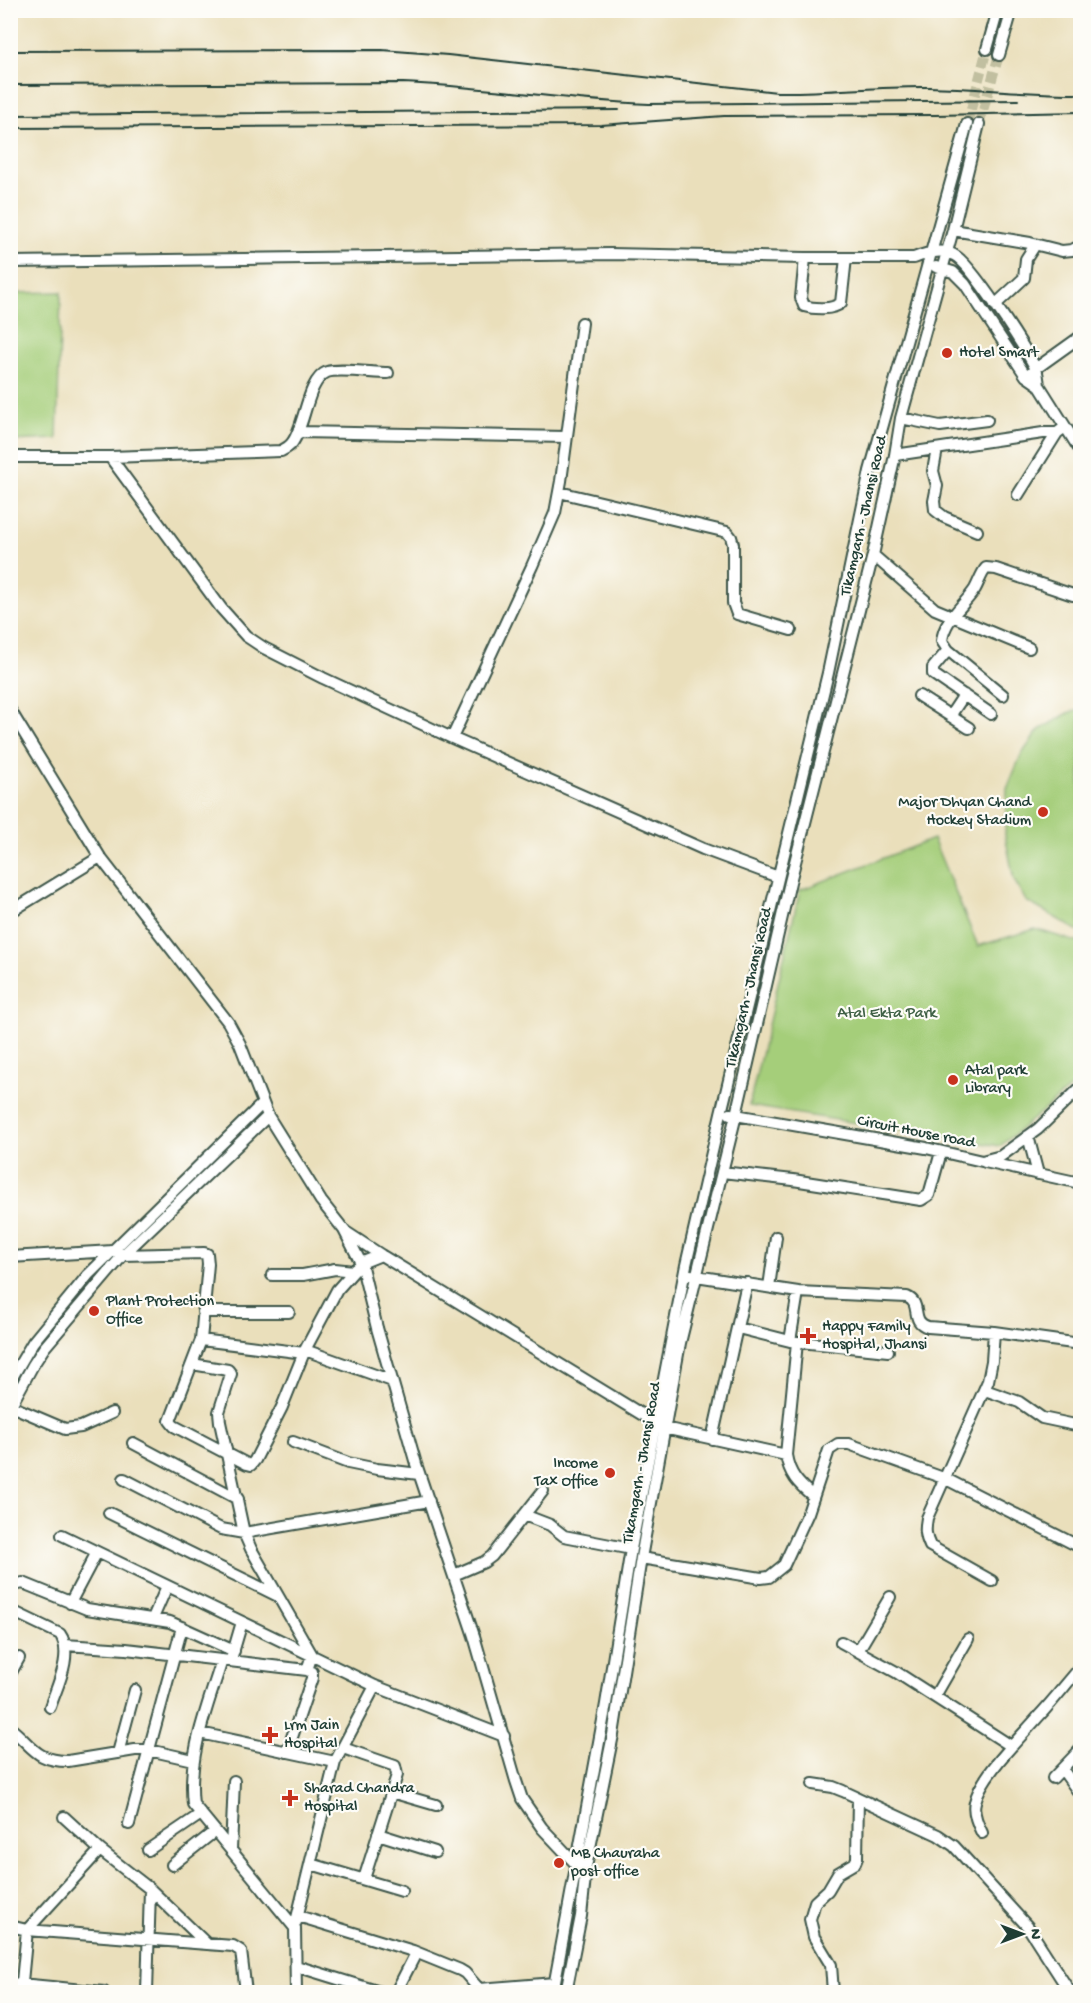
<svg xmlns="http://www.w3.org/2000/svg" width="1091" height="2003" viewBox="0 0 1091 2003" font-family="'Gochi Hand',sans-serif">
	<style>
		.green { fill: #a5ce7a; stroke: #628657; stroke-width: 1.5 }
		.lines { fill: none; stroke-linecap: round; stroke-linejoin: round }
		.minor-tunnel { stroke: #c1bfa0; stroke-width: 10; stroke-dasharray: 10 5; stroke-linecap: butt }
		.minor-casing { stroke: #3d5548; stroke-width: 14 }
		.minor { stroke: #fff; stroke-width: 10 }
		.rail { stroke: #1f3d34; stroke-width: 2 }
		.poi-dot { fill: #c8321e; stroke: #fdfcf7; stroke-width: 2 }
		.labels { text-anchor: middle; dominant-baseline: central; stroke-width: 4.5; stroke-linejoin: round; paint-order: stroke }
		.poi-label { font-size: 16px; fill: #1f3d34; stroke: #fdfcf7; text-anchor: start }
		.street-label { font-size: 16px; fill: #1f3d34; stroke: #fdfcf7 }
		.park-label { font-size: 16px; fill: #406146; stroke: #fdfcf7 }
	</style>
	<rect width="100%" height="100%" fill="#fdfcf7"/>
	<filter id="ink" filterUnits="userSpaceOnUse"><feTurbulence type="fractalNoise" baseFrequency=".0167" numOctaves="2"/><feDisplacementMap in="SourceGraphic" scale="12" xChannelSelector="R" yChannelSelector="G"/><feConvolveMatrix kernelMatrix="1 2 1 2 8 2 1 2 1" color-interpolation-filters="sRGB"/></filter>
	<filter id="wash" filterUnits="userSpaceOnUse"><feTurbulence type="fractalNoise" baseFrequency=".008" numOctaves="4" result="noise"/><feDisplacementMap in="SourceGraphic" scale="24" xChannelSelector="R" yChannelSelector="G"/><feGaussianBlur stdDeviation="1.35" result="paint"/><feColorMatrix in="noise" values="0 0 0 0 0 0 0 0 0 0 0 0 0 0 0 0 0 1.4 0 .05"/><feComposite in="paint" operator="in"/></filter>
	<g filter="url(#wash)">
		<rect width="100%" height="100%" fill="#eadfbb"/>
		<!-- green -->
		<path class="green" d="M61 292 57 439 11 441V293Z
			M1080 710V932L1026 901 1014 880 1005 835 1007 789 1021 755 1039 730 1070 712Z
			M933 839 978 946 1035 929 1080 943V1080L1000 1146 749 1106 800 890Z"/>
	</g>
	<g filter="url(#ink)">
		<g class="lines">
			<!-- minor-tunnel -->
			<path class="minor-tunnel" d="M967 124 987 49
				M979 124 999 55"/>
			<defs>
				<path id="minor" d="M987 49 998 10
					M999 55 1012 10
					M953 230 1030 243 1062 251 1072 250 1080 246
					M805 258 801 298 804 306C814 309 833 310 841 303L846 258
					M10 262 610 254 805 258H914C927 253 941 248 954 255 971 263 1024 347 1035 367 1038 372 1038 379 1039 385
					M936 267 953 272 965 284 1026 376 1039 385 1080 450
					M995 305 1024 278 1026 259 1035 245
					M1031 372 1080 337
					M901 418 940 426 987 420
					M299 432 566 437
					M937 449 933 471 937 486 934 501 935 510 944 517 977 531
					M895 455 1043 433H1057
					M10 457H110L281 451C285 449 289 447 292 443 305 427 307 380 327 372 338 368 374 373 388 373
					M110 457 221 608 246 636 264 648 323 678 452 738 703 849 778 877
					M559 492 727 532 731 537 733 544V603L737 614 791 630
					M1018 495 1057 433 1061 430
					M873 555 935 609 1029 648
					M948 650 933 668V674L991 714
					M1003 695 948 650 942 641C944 619 964 606 975 589 979 582 981 574 986 568L996 569 1073 595
					M919 696 969 728
					M10 710 100 857 228 1022 240 1044 268 1116 321 1201 344 1230 361 1263 377 1328 416 1464 474 1636 516 1781 522 1799 542 1828 577 1865 582 1866
					M950 716 964 695
					M452 738 532 566 555 513 561 481 582 323
					M10 912 100 857
					M730 1114 926 1148 982 1161 1001 1156 1038 1129 1080 1088
					M1028 1136 1038 1174
					M985 1162 1080 1183
					M722 1172 793 1180 921 1200 929 1195 941 1152
					M346 1232 381 1255
					M10 1257 113 1251 123 1255 204 1253 207 1254 208 1264 201 1340 170 1421 174 1426 247 1464 251 1465 255 1460 282 1407 305 1350 392 1381
					M272 1275H303L335 1269 354 1271
					M690 1275 798 1292 907 1297C923 1304 909 1321 928 1327L994 1332 1080 1344
					M769 1287 776 1237
					M798 1292 790 1341 888 1351
					M203 1312H289
					M738 1328 790 1341
					M201 1340 304 1353
					M797 1342 786 1455C789 1474 798 1484 813 1496
					M305 1350 337 1290 361 1263 381 1255 664 1428 786 1455
					M10 1381 33 1342 88 1275 263 1103
					M985 1390 1019 1402 1042 1418 1080 1426
					M11 1406 65 1429 81 1427 112 1413
					M10 1407 33 1365 44 1348 123 1255 268 1116
					M712 1439 747 1283
					M293 1442 348 1463 377 1469 419 1474
					M133 1443 238 1499
					M124 1479 221 1529 244 1533 429 1501
					M109 1513 278 1596
					M524 1515 550 1525 564 1536 631 1549
					M62 1535 375 1686 504 1736
					M641 1558 761 1578 769 1577 784 1565 808 1513 829 1450 838 1444H849L946 1479 1080 1547
					M454 1575 484 1562 492 1556 543 1491
					M992 1581 930 1546C925 1536 925 1529 927 1518L988 1381 992 1361 994 1332
					M10 1590 14 1585 23 1583 87 1609 170 1622 234 1651
					M70 1603 97 1552
					M10 1610 60 1634C74 1654 57 1686 50 1707
					M153 1618 167 1586
					M841 1642 896 1672 1011 1746
					M65 1645 126 1649 307 1670 312 1655 251 1549 244 1533 220 1422 219 1412 231 1374 228 1370 192 1364
					M858 1651 890 1597
					M232 1656 242 1622
					M222 1660C208 1706 187 1755 193 1804L295 1928 296 1992
					M10 1674 19 1658
					M935 1696 968 1639
					M10 1728C33 1746 35 1761 68 1761L135 1750H149L193 1760
					M200 1733 335 1762
					M343 1748 395 1766 397 1775 364 1879
					M287 1752 312 1678V1672L307 1670
					M118 1753 135 1690
					M1062 1769 1080 1794
					M1053 1778 1080 1750
					M813 1784 833 1787 843 1791 938 1835 954 1846 1028 1927 1070 1992
					M391 1792 436 1805
					M64 1817 100 1850
					M129 1824 182 1627
					M982 1833C978 1825 972 1812 975 1802 981 1775 1020 1738 1038 1717 1053 1701 1066 1684 1080 1668
					M378 1834 435 1852
					M148 1850 201 1814
					M231 1850 234 1781
					M311 1864 402 1891
					M172 1865 215 1831
					M298 1916 413 1951 460 1970 465 1973 479 1989 555 1983
					M296 1922 335 1762 375 1686
					M10 1926 27 1930 233 1946 241 1951 246 1992
					M296 1966 380 1992
					M10 1983 104 1992
					M21 1992 27 1930 100 1850 150 1889 207 1944
					M147 1992 150 1889
					M396 1992 416 1953
					M553 1992 606 1704 631 1549 686 1265 721 1113 828 673 870 471 967 124
					M566 1992 581 1916 586 1867 613 1735 641 1558 680 1343 736 1115 790 882 873 555 895 455 901 418 953 230 979 124
					M833 1992 831 1965 814 1937 810 1919 815 1902 828 1890 838 1873 855 1863 857 1858 858 1798"/>
			</defs>
			<!-- minor casing -->
			<use href="#minor" class="minor-casing"/>
			<!-- minor -->
			<use href="#minor" class="minor"/>
			<!-- rail -->
			<path class="rail" d="M10 51 382 50 448 55 777 92C828 93 878 86 929 87 979 88 1030 94 1080 94
				M10 85 403 83C485 86 567 101 649 104L1018 100
				M10 115 619 110
				M10 128 601 125 724 116 935 115 1080 112"/>
		</g>
	</g>
	<!-- markers -->
	<g class="poi-dot">
		<circle cx="947" cy="353" r="6"/>
		<circle cx="1043" cy="812" r="6"/>
		<circle cx="953" cy="1080" r="6"/>
		<circle cx="94" cy="1311" r="6"/>
		<path d="M805 1327h6v6h6v6h-6v6h-6v-6h-6v-6h6z"/>
		<circle cx="610" cy="1473" r="6"/>
		<path d="M267 1726h6v6h6v6h-6v6h-6v-6h-6v-6h6z"/>
		<path d="M287 1789h6v6h6v6h-6v6h-6v-6h-6v-6h6z"/>
		<circle cx="559" cy="1863" r="6"/>
	</g>
	<g class="labels">
		<!-- poi labels -->
		<g class="poi-label">
			<text x="959" y="353">Hotel Smart</text>
			<text x="1031" y="803" text-anchor="end">Major Dhyan Chand<tspan x="1031" dy="18">Hockey Stadium</tspan></text>
			<text x="965" y="1071">Atal park<tspan x="965" dy="18">Library</tspan></text>
			<text x="106" y="1302">Plant Protection<tspan x="106" dy="18">Office</tspan></text>
			<text x="822" y="1327">Happy Family<tspan x="822" dy="18">Hospital, Jhansi</tspan></text>
			<text x="598" y="1464" text-anchor="end">Income<tspan x="598" dy="18">Tax Office</tspan></text>
			<text x="284" y="1726">Lrm Jain<tspan x="284" dy="18">Hospital</tspan></text>
			<text x="304" y="1789">Sharad Chandra<tspan x="304" dy="18">Hospital</tspan></text>
			<text x="571" y="1854">MB Chauraha<tspan x="571" dy="18">post office</tspan></text>
		</g>
		<!-- street labels -->
		<g class="street-label">
			<text transform="translate(865 516) rotate(-77)">Tikamgarh - Jhansi Road</text>
			<text transform="translate(750 988) rotate(-77)">Tikamgarh - Jhansi Road</text>
			<text transform="translate(916 1133) rotate(11)">Circuit House road</text>
			<text transform="translate(643 1463) rotate(-80)">Tikamgarh - Jhansi Road</text>
		</g>
		<!-- park labels -->
		<g class="park-label">
			<text x="887" y="1014">Atal Ekta Park</text>
		</g>
	</g>
	<!-- margin -->
	<rect width="1091" height="2003" fill="none" stroke="#fdfcf7" stroke-width="36"/>
	<!-- north arrow -->
	<g transform="translate(1022 1934) rotate(90)" stroke="#fdfcf7" stroke-width="4.5" paint-order="stroke">
	<path d="M0-4.5L10 22L0 15L-10 22Z" fill="#1f3d34"/>
	<text y="-9" font-size="16" font-weight="bold" text-anchor="middle" fill="#1f3d34">N</text>
	</g>
</svg>
